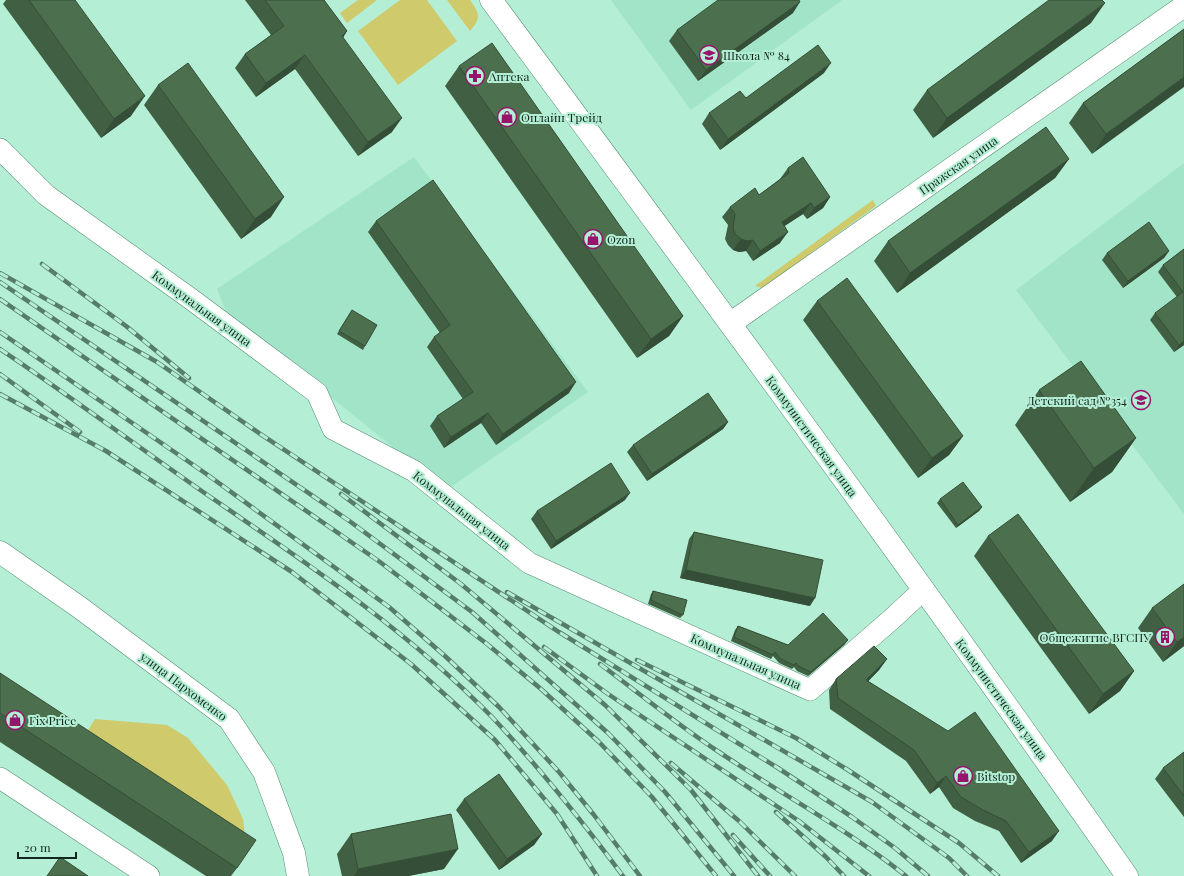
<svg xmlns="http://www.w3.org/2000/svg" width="1184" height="876" viewBox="0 0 1184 876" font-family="'Playfair Display',serif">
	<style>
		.built { fill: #a1e4c7 }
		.green { fill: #cfca6c }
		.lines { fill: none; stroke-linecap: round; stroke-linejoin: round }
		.minor-casing { stroke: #548b74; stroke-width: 22 }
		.tertiary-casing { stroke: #548b74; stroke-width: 23 }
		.secondary-casing { stroke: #548b74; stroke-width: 23 }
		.minor { stroke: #fff; stroke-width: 21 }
		.tertiary { stroke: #fff; stroke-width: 22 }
		.secondary { stroke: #fff; stroke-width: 22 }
		.rail-casing { stroke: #567c6b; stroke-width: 4.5 }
		.rail { stroke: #b4eed4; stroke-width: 3; stroke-dasharray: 9; stroke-linecap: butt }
		.wall { fill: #416043 }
		.shaded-wall { fill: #354e37 }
		.building { fill: #4c704e; stroke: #354e37 }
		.labels { text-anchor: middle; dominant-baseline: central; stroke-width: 4; stroke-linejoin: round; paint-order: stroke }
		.poi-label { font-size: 12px; fill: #10271e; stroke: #b4eed4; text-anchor: start }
		.street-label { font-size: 12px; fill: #10271e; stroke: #b4eed4 }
	</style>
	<rect width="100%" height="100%" fill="#b4eed4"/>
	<!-- built -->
	<path class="built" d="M611 0H842L691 110Z
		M414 157 588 392 451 487 426 474 226 312 217 289Z
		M1184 163V514L1016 290Z"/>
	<!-- green -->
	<path class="green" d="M358 0H377L347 23 340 13Z
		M400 0H427L457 41 398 85 358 31Z
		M447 0H470C480 14 481 18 470 31Z
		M873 200 876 206 763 288 755 286Z
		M95 719 167 725 188 738 227 785 243 819 245 835 77 748Z"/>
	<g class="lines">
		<defs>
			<path id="minor" d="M0 149 46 195 191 299 317 393 333 429 414 471 529 563 810 690 893 618 923 590
				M0 778 149 876"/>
			<path id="tertiary" d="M731 323 1184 6
				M0 552 79 607 229 719 264 772 294 853 298 876"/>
			<path id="secondary" d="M491 0C706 290 920 580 1127 876"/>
		</defs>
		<!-- minor casing -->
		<use href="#minor" class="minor-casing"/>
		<!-- tertiary casing -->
		<use href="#tertiary" class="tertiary-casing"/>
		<!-- secondary casing -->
		<use href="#secondary" class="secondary-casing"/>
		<!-- minor -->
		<use href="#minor" class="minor"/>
		<!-- tertiary -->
		<use href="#tertiary" class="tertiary"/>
		<!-- secondary -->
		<use href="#secondary" class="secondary"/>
		<defs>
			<path id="rail" d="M42 264 126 326 189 378
				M0 273 157 362 259 433 559 632 778 768 852 817 895 848 928 876
				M0 282 348 520 472 612 608 733 665 792 734 876
				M0 299 380 562 487 644 541 689 599 742 652 797 716 876
				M0 332 205 473 389 607 445 656 499 707 559 772 594 815 640 876
				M0 349C70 396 137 446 206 494 305 562 407 630 492 717 539 767 582 821 623 876
				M0 374 80 432
				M0 394 106 451 292 572 411 664 495 740 557 814 597 876
				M341 494 461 584 605 705 691 790 758 876
				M507 592 872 802 949 858 967 876
				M544 647 608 694 799 821 869 876
				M637 660 796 738 848 770 959 843 998 876
				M600 664C640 694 678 725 719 752 781 794 847 829 906 876
				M671 763 739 821 795 876
				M776 812 826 857 844 876
				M733 835 770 876"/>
		</defs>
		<!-- rail casing -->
		<use href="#rail" class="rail-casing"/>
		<!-- rail -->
		<use href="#rail" class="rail"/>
	</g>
	<!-- wall -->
	<path class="wall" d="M6 0H75L131 116 101 138 3 4Z
		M245 0H324L347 31 343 37 392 132 358 156 295 69 256 97 235 68 245 54 271 35Z
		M793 13 698 81 669 41 677 30Z
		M1091 23 933 138 913 110 927 90Z
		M1184 29 1092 154 1069 123 1083 103Z
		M459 66 683 316 669 336 637 358 445 86Z
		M824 73 720 150 702 124 709 113 746 98Z
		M158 85 271 217 241 239 144 105Z
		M1069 159 1055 178 897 293 874 261 888 241Z
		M788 168 830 197 823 208 807 219 803 214 784 226 780 243 753 261 746 251 739 252 733 250 728 245 725 239 728 225 722 217 730 207 759 195 780 179Z
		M376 221 569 393 496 445 481 423 444 448 430 426 437 416 463 399 427 347 434 337 440 333 368 232Z
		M1184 249V345L1174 352 1150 320 1155 313 1177 297 1158 272 1163 265Z
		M1169 251 1164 258 1123 288 1102 260 1107 253Z
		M817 301 963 436 949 455 918 478 803 320Z
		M352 310 365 346 363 350 337 334Z
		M1039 390 1136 438 1112 472 1070 502 1015 425Z
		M728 422 723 429 647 481 627 452 633 445Z
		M940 499 982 507 979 511 956 528 937 503Z
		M625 500 551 549 531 519 537 511Z
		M694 532 810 606 680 578 689 539Z
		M988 536 1134 671 1120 691 1089 714 974 556Z
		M653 591 683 615 680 618 648 604 651 594Z
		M1152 608 1184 646 1163 662 1138 628Z
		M738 626 788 645 845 644 808 676 797 671 794 667 792 669 779 663 773 656 771 659 731 641 735 630Z
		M887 659 879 670 868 681 1052 841 1021 863 999 831 975 821 953 808 939 787 930 794 906 761 830 709 829 690 836 679Z
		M0 673 237 868 231 876H206L0 742Z
		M1184 752V817L1155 779 1163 768Z
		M464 799 542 834 534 845 499 870 456 810Z
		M351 834 444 869 408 876H342L337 854Z"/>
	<!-- shaded-wall -->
	<path class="shaded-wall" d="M800 2 793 13 698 81 706 70Z
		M1105 3 1091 23 933 138 947 118Z
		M347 31 338 46 342 36Z
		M305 55 295 69 256 97 266 83Z
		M831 63 824 73 720 150 728 139Z
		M1184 77V87L1092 154 1106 134Z
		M145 96 131 116 101 138 114 119Z
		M402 118 392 132 358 156 368 142Z
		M1069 159 1055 178 897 293 910 273Z
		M284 197 271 217 241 239 255 219Z
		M830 197 823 208 807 219 814 208Z
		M811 203 803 214 774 233 782 222Z
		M788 232 780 243 753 261 760 251Z
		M741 239 753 240 746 251 739 252 733 250Z
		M1169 251 1164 258 1123 288 1128 281Z
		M683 316 669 336 637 358 651 339Z
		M1184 341V345L1174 352 1179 345Z
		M576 382 569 393 496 445 503 434Z
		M488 413 481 423 444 448 451 437Z
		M728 422 723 429 647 481 652 474Z
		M963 436 949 455 918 478 932 458Z
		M1136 438 1112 472 1070 502 1094 468Z
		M630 493 625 500 551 549 556 541Z
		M982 507 979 511 956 528 958 525Z
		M686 570 815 598 810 606 680 578Z
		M1184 637V646L1163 662 1177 642Z
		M848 640 845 644 808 676 811 672Z
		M887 659 879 670 859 691 866 680Z
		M1134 671 1120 691 1089 714 1103 694Z
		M946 776 939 787 930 794 937 783Z
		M1059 831 1052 841 1021 863 1029 852Z
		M542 834 534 845 499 870 507 859Z
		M458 849 444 869 408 876H354L358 869Z"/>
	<!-- building -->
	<path class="building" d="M29 0H75L145 96 114 119Z
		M265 0H324L347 31 342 36 402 118 368 142 305 55 266 83 245 54 284 26Z
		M718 0H799L800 2 706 70 677 30Z
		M1049 0H1102L1105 3 947 118 927 90Z
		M1184 29V77L1106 134 1083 103Z
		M492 43 683 316 651 339 459 66Z
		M818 45 831 63 728 139 709 113 740 91 746 98Z
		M188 63 284 197 255 219 158 85Z
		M1046 127 1069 159 910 273 888 241Z
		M803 157 830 197 814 208 811 203 782 222 788 232 760 251 753 240 747 241 741 239 735 234 733 228 735 214 730 207 755 188 759 195 789 173 788 168Z
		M433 180 576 382 503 434 488 413 451 437 437 416 473 392 434 337 450 325 376 221Z
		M1149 222 1169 251 1128 281 1107 253Z
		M1184 249V341L1179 345 1155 313 1183 292 1163 265Z
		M847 278 963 436 932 458 817 301Z
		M352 310 377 325 365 346 339 331Z
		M1081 361 1136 438 1094 468 1039 390Z
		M708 393 728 422 652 474 633 445Z
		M611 463 630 493 556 541 537 511Z
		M963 482 982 507 958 525 940 499Z
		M1018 514 1134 671 1103 694 988 536Z
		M694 532 823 560 815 598 686 570Z
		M1184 584V637L1177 642 1152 608Z
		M653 591 687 600 683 615 651 600Z
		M823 613 848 640 811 672 800 667 796 663 794 665 781 659 775 652 773 655 734 637 738 626 788 645Z
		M874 646 887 659 866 680 948 731 975 712 1059 831 1029 852 1006 821 983 810 961 797 946 776 937 783 914 750 838 698 836 679Z
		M0 673 256 840 237 868 0 713Z
		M1184 752V796L1163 768Z
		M499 774 542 834 507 859 464 799Z
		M451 814 458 849 358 869 351 834Z
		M60 857 88 876H47Z"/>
	<!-- icons -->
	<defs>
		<symbol id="school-ring" viewBox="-11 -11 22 22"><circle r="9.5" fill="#b4eed4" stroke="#96146c" stroke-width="1.5"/><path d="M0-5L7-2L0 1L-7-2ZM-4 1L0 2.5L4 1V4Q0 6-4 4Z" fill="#96146c"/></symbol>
		<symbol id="pharmacy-ring" viewBox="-11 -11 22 22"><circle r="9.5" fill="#b4eed4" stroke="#96146c" stroke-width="1.5"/><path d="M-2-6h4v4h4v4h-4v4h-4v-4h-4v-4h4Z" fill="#96146c"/></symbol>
		<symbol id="shop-ring" viewBox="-11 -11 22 22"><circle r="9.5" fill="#b4eed4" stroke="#96146c" stroke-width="1.5"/><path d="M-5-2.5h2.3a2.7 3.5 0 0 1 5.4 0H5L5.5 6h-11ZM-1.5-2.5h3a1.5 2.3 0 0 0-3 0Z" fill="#96146c"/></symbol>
		<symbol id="building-ring" viewBox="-11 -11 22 22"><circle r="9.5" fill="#b4eed4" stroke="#96146c" stroke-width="1.5"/><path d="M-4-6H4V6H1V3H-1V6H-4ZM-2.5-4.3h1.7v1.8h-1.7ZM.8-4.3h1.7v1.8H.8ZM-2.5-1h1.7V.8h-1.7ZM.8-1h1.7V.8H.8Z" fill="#96146c"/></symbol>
	</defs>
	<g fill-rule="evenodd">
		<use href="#school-ring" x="698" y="44" width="22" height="22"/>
		<use href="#pharmacy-ring" x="464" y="65" width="22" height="22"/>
		<use href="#shop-ring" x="496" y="106" width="22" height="22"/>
		<use href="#shop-ring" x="582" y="228" width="22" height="22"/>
		<use href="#school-ring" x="1130" y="389" width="22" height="22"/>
		<use href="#building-ring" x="1154" y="626" width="22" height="22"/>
		<use href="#shop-ring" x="4" y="709" width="22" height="22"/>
		<use href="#shop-ring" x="952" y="765" width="22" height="22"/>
	</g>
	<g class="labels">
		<!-- poi labels -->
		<g class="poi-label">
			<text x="723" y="55">Школа № 84</text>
			<text x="489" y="76">Аптека</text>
			<text x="521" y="117">Онлайн Трейд</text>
			<text x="607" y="239">Ozon</text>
			<text x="1127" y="400" text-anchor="end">Детский сад №354</text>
			<text x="1151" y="637" text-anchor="end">Общежитие ВГСПУ</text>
			<text x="29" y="720">Fix Price</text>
			<text x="977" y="776">Bitstop</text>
		</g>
		<!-- street labels -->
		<g class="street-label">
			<text transform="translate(958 165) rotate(-35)">Пражская улица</text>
			<text transform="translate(202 308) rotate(36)">Коммунальная улица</text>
			<text transform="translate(812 436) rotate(54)">Коммунистическая улица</text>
			<text transform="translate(462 510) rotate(38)">Коммунальная улица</text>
			<text transform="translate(746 661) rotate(24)">Коммунальная улица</text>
			<text transform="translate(184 686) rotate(37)">улица Пархоменко</text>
			<text transform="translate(1002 699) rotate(54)">Коммунистическая улица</text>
		</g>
	</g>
	<!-- scale -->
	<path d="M18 852v6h58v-6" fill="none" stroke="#10271e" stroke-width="2"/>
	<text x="24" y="852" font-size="12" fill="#10271e" stroke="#b4eed4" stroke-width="3" paint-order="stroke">20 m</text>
</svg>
